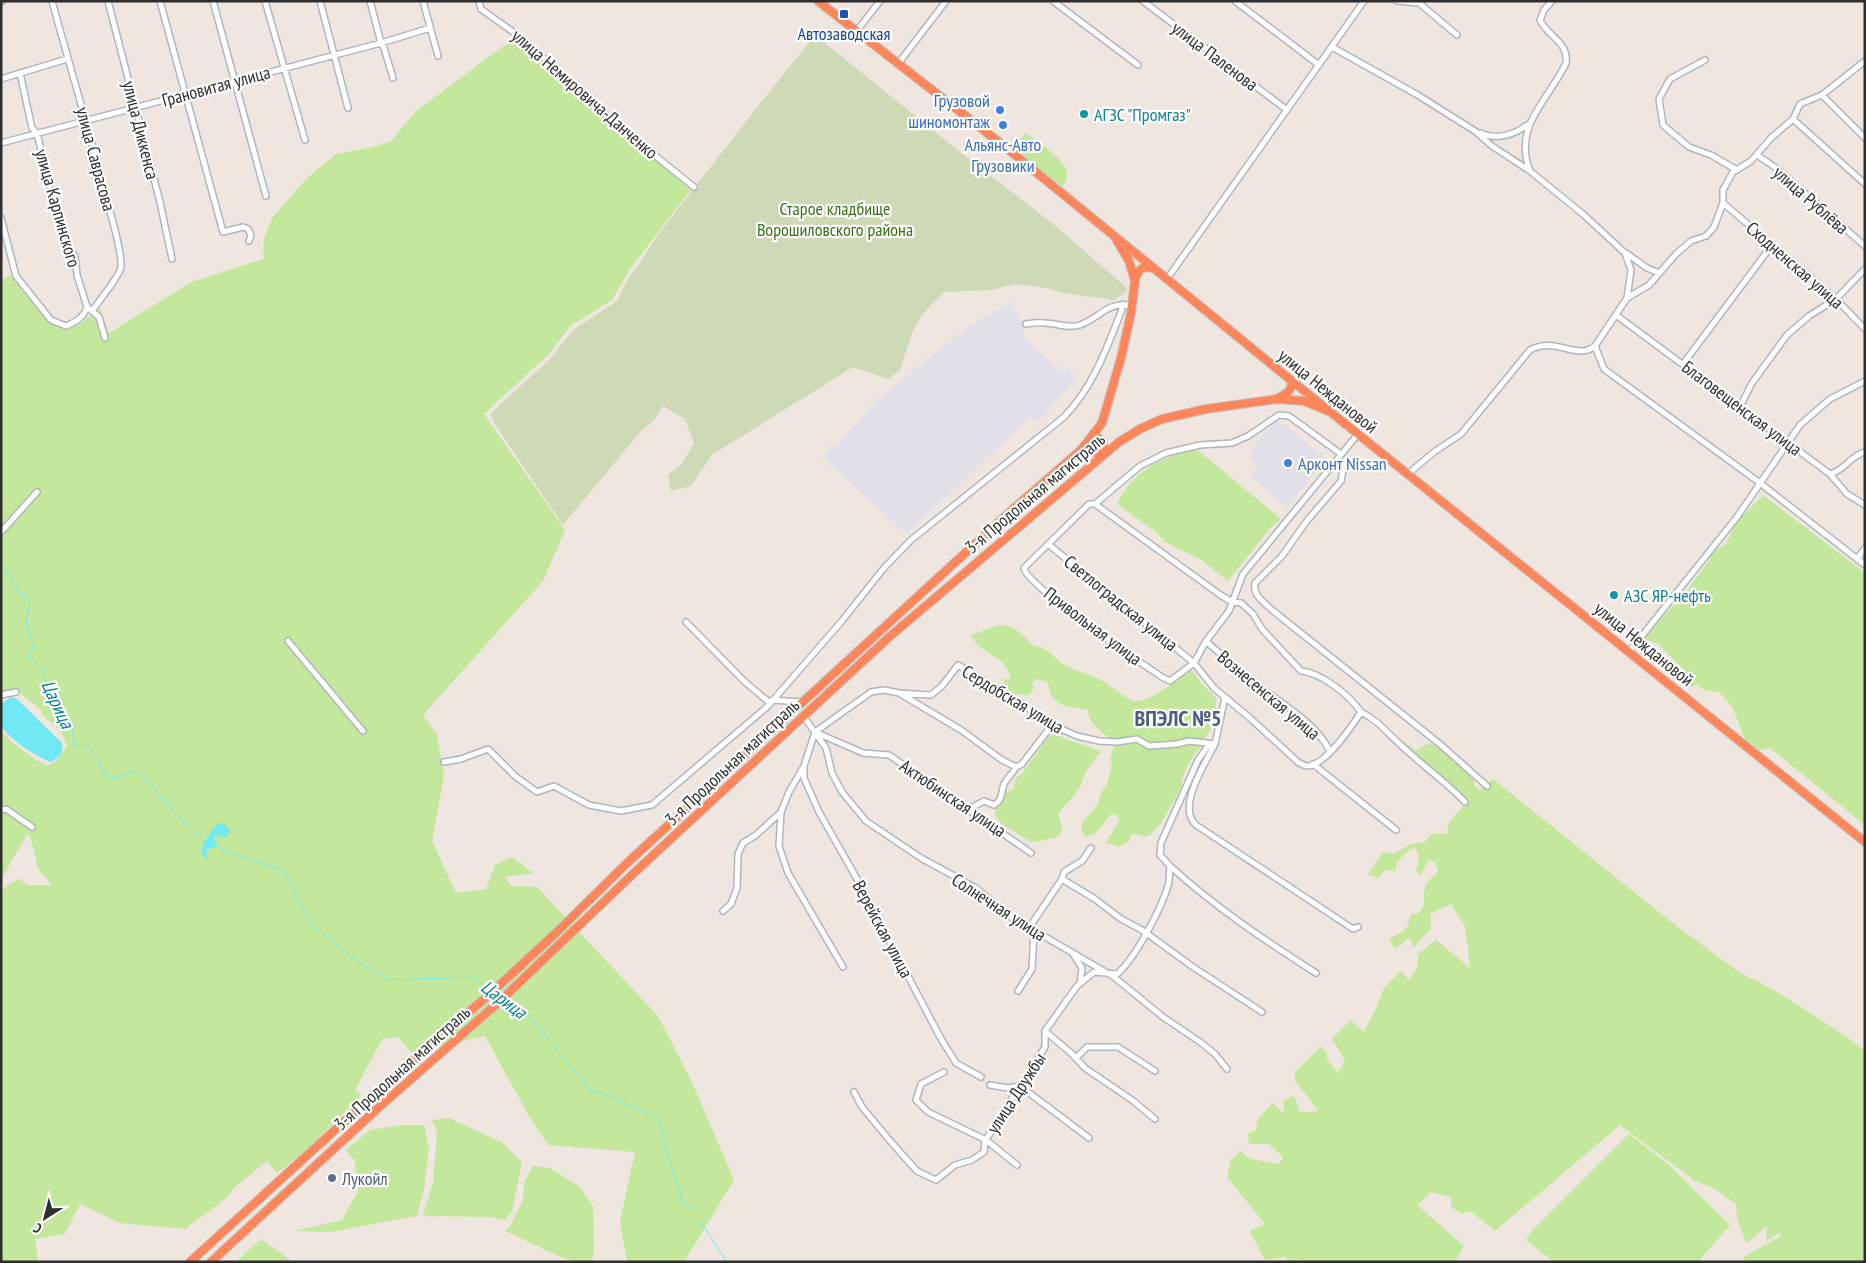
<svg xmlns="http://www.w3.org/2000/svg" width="1866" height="1263" viewBox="0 0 1866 1263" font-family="'PT Sans Narrow',sans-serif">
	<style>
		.industrial { fill: #e1e0e8 }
		.green { fill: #c3e89b }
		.cemetery { fill: #cedab6 }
		.water { fill: #70e9f5 }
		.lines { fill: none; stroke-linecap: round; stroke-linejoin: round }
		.stream { stroke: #70e9f5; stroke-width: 1 }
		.minor-casing { stroke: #b0b5be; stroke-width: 8 }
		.major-casing { stroke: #c4c4c4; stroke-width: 9 }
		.highway-casing { stroke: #c4c4c4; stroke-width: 10 }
		.minor { stroke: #fff; stroke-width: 5 }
		.major { stroke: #f8b85d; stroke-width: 6 }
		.highway { stroke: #ff855b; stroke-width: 8 }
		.transit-dot { fill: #1a4fb4; stroke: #fff; stroke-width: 2 }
		.shop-dot { fill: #3f7fe0; stroke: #fff; stroke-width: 2 }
		.culture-dot { fill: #0f9aa8; stroke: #fff; stroke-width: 2 }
		.service-dot { fill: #5c6f8a; stroke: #fff; stroke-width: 2 }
		.labels { text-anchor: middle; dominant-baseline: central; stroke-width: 4.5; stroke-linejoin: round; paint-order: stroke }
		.transit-label { font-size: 18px; fill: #164399; stroke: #fff }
		.street-label { font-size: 18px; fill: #2e2e2e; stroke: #fff }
		.shop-label { font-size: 18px; fill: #366cbe; stroke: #fff; text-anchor: end }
		.culture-label { font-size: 18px; fill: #0d838f; stroke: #fff; text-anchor: start }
		.park-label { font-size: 18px; fill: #3a7118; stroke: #fff }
		.service-label { font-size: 18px; fill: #4e5e75; stroke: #fff; text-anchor: start }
		.water-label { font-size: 19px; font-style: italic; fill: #088199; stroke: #fff }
		.district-label { font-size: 22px; font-weight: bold; fill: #4b5e82; stroke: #fff }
	</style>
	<rect width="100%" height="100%" fill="#efe6e0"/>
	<!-- industrial -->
	<path class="industrial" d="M1011 302 1025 326 1022 337 1063 372 1067 369 1077 378 1038 422 1031 416 907 534 822 457 832 445 835 448 878 399 965 329Z
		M1278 420 1326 459 1287 507 1250 476 1258 466 1248 458 1253 447Z"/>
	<!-- green -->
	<path class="green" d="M515 40 616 129 693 187 630 269 612 300 570 326 549 354 484 414 565 530 543 581 423 715 437 735 444 776 432 841 456 893 486 889 495 865 512 857 533 873 505 877 511 886 537 887 658 1016 691 1080 734 1180 684 1262H627L620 1222 635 1152 548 1145 529 1116 485 1036 411 1053 398 1037 382 1039 355 1090 361 1096 305 1151 277 1173 267 1161 235 1187 225 1199 185 1229 120 1223 80 1204 65 1234 35 1239 38 1262H1V893L6 886 19 879 27 885H52L38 868 31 839 27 834 1 880V731C15 746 29 756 47 766L56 761 67 746C62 728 54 726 42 715V711C35 703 23 698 18 690L1 698V281L10 275 48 321 67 330 81 323 100 308 109 333 191 282 263 259 264 239 272 218 306 179 336 154 373 147 391 141 416 111 502 47Z
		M1026 133C1040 144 1078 165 1064 185H1060L1022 156 1019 150V141Z
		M1193 450 1199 451 1281 519 1271 527 1228 581 1200 559 1165 542 1156 532 1117 504C1133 471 1158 459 1193 450Z
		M1763 495 1865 573V825L1770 748 1759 750 1745 739 1732 706 1719 692 1704 690 1697 684 1691 687 1685 678 1687 673 1658 644 1645 639 1651 629 1683 596 1710 559 1712 552 1726 544 1736 523Z
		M999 625C1015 624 1023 636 1034 646 1048 646 1053 658 1063 664 1074 671 1088 673 1099 679 1108 684 1127 700 1135 701 1149 703 1179 679 1189 671L1192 670 1201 683 1216 698C1217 713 1213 732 1201 742 1200 749 1198 750 1194 755 1192 757 1184 773 1183 776 1181 779 1183 784 1181 787 1178 794 1174 800 1170 807 1163 820 1159 829 1146 837L1138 834 1131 835 1130 840 1119 847 1116 845 1105 844 1120 820 1117 815 1111 814C1103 823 1099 834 1086 837L1081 832 1083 822 1098 804 1100 794 1107 784 1112 766 1110 758 1114 747 1113 742C1103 731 1089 726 1088 710 1067 706 1051 708 1048 682L1038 679 1032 682 1034 688 1029 695C1014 694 1009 695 1003 679H1009L1011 675 1002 662 977 645 971 635Z
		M1056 734C1069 743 1087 743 1100 752L1085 773 1080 787 1074 796 1058 813 1063 831 1055 838 1031 842 1002 824 995 815V803L1005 793 1014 789 1015 778 1021 775 1049 736Z
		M1403 741 1416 751 1429 743 1441 748 1474 777V786L1480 790 1493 779 1670 921 1740 973C1763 983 1784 996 1804 1009 1825 1023 1846 1035 1865 1051V1262H1744V1257L1783 1235 1779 1233 1766 1241 1767 1226 1746 1243 1737 1218 1736 1204 1715 1189 1695 1181 1620 1125 1495 1231 1470 1211 1462 1214 1451 1207V1197L1431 1192 1417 1205 1464 1246 1455 1262H1303L1297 1259 1293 1262H1288L1286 1257 1265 1260 1250 1231 1265 1224 1227 1177 1231 1160 1240 1151 1250 1159 1279 1164 1283 1157 1269 1144H1249L1248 1133 1256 1130 1257 1121 1272 1103 1284 1113 1283 1100 1294 1096 1300 1112 1319 1111 1295 1081V1072L1321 1046 1327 1054V1059L1338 1074 1345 1060 1332 1039 1351 1020 1364 1032 1377 1006 1384 988 1401 971 1409 980 1417 968 1418 954 1436 940 1470 968 1465 926 1451 904 1431 913V929L1413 948 1410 937 1395 949 1389 939 1406 930 1411 914H1418C1428 901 1422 901 1425 888 1427 881 1433 876 1438 872L1435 862 1428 860 1421 875 1416 871 1419 857 1415 847 1409 850 1397 862 1396 871 1385 870 1378 878 1368 875 1383 852 1392 854 1411 844 1425 842 1431 834H1447L1449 822 1469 800 1400 745Z
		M449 1118 503 1143 522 1163 512 1211 505 1220 491 1217 423 1216 433 1183 437 1131 432 1120Z
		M402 1125H424L429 1148 424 1189 417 1216 331 1232 295 1231 342 1220 358 1191 355 1161 346 1150 370 1130Z
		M1629 1134 1669 1165 1730 1225 1698 1262H1554L1526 1240 1531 1232Z
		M533 1166 550 1168 579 1186 593 1206 594 1246 592 1262H575L561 1257 505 1231 510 1226 523 1200 524 1183Z
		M261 1239 293 1262H236Z"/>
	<!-- cemetery -->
	<path class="cemetery" d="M815 35 955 148 1052 223 1127 288 1125 293 1112 301 1109 299 1062 293 1047 288 1015 284 991 290 944 292 922 315 912 333 900 370 888 379 853 367 712 455 691 486 671 491 668 475 682 464 694 443 685 419 663 406 654 420 640 432 563 525 494 423 491 413 550 359 573 330 617 301 629 276 634 272 660 232 758 106Z"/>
	<!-- water -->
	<path class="water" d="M11 697 17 699 61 742 63 747 60 756 51 762C38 758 4 736 1 724 0 718 1 710 1 704Z
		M218 823H223L230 830 225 838 218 835 214 838 217 845 206 851 208 858 205 859 202 852 203 843Z"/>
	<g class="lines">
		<!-- stream -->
		<path class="stream" d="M1 566 13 580 19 591 30 602 26 622 34 649 30 654 31 659 43 669 47 687 51 689 52 695 72 729 75 745C94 744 98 759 103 774L114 779 137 770 192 831 201 837
			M214 845 246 859 284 870 311 924 352 957 389 980 474 977 490 989
			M505 1000 531 1018 589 1088 657 1117 682 1200 695 1214
			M701 1222 727 1262"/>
		<defs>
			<path id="minor" d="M52 1C70 67 90 133 107 200 111 217 122 249 121 267 120 276 98 302 92 311
				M108 1 160 202 172 259
				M160 1 223 232 243 227 248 229 251 235 249 241
				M213 1 266 196
				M265 1 305 140
				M320 1 348 108
				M370 1 381 43 384 48 393 78
				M423 1 438 56
				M479 1 481 9 523 39 617 125 694 187
				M1053 1 1138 65
				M1143 1 1287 110
				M1235 1 1319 65
				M1397 1 1419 3 1457 35
				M1552 1 1544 10 1540 20C1547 36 1569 42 1566 63 1549 100 1512 126 1530 171L1584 215 1625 253 1631 270 1627 298
				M856 32 880 1
				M1332 47 1416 94 1475 131 1492 146 1530 171
				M1705 60 1670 79 1659 99 1663 125 1689 147 1711 155 1737 170
				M1865 61 1822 95 1800 104 1793 119 1771 138 1751 161 1733 172 1723 190V203L1714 227 1706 236 1691 241 1676 254 1649 285 1627 298 1595 346 1604 369 1760 483 1865 565
				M898 64 946 1
				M20 73 32 128 37 133 54 206 67 246 75 256 77 275 87 307 99 317 105 338
				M1 79 67 59
				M1822 95 1865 138
				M1793 119 1865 184
				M1480 133C1498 141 1514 135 1529 124
				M1 143 381 43 430 28
				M1757 155 1776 168 1865 246
				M1723 203 1836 299 1865 329
				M1 218 16 276 51 320 66 326C77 321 83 318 87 307
				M1626 253 1647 268 1659 273
				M1167 279 1364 1
				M1616 315 1830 474 1847 494 1865 505
				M1026 324C1032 323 1039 322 1045 323 1057 323 1068 329 1080 325 1102 317 1106 301 1132 306
				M1683 364 1772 245
				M1740 407 1752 383 1787 335 1809 316 1836 299 1865 269
				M1358 434 1243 574 1229 611 1206 641 1194 663 1214 688 1251 719 1299 763C1302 764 1304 766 1307 766 1325 766 1352 726 1361 712 1378 720 1389 735 1403 747 1423 766 1446 782 1465 802
				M1344 465 1341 481 1306 522 1282 556 1255 583C1252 595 1264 602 1272 610L1441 745 1487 786
				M1408 474 1434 452 1461 434 1530 350C1556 336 1576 361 1595 346
				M1830 474C1844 471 1851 455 1865 452
				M1095 504 1140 466 1166 453 1200 445 1232 443 1248 436 1279 415 1289 416 1341 454
				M2 531 37 492
				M1048 544 1194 663 1170 681 1162 677C1141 663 1027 586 1024 568L1089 504H1095L1219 594 1232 602 1241 603 1253 614 1262 629 1301 671C1322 673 1349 695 1361 712
				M1857 559 1865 548
				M686 622 745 682 770 703
				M288 641 363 731
				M1206 641C1222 656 1239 670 1256 684 1282 704 1315 722 1330 751
				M1629 652 1737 517 1800 425 1830 399 1865 381
				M899 693 931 695 942 686 958 665 1019 702 1052 725 1077 736 1099 741 1117 742 1137 739 1149 746 1177 744 1189 741 1215 744C1206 762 1185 794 1190 815 1191 819 1194 823 1196 825L1353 929 1358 927
				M1 695 16 692
				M772 700 802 702
				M804 717 826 748 832 773 842 792 866 821 921 858 976 888 1011 917 1114 977 1163 1017 1200 1042 1215 1054 1227 1069
				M815 732 863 753 889 755 1031 853
				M444 762 461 759 488 749 515 776 537 792 554 786 589 805 621 811 652 805 768 706 841 622 884 568 911 540 1064 417C1093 387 1106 350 1121 312L1123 304
				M1313 764 1396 830
				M804 768V778L819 812 857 879 940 1037 956 1063 981 1077
				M969 809 984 801 994 805C1003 800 1001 792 1004 784 1007 778 1013 773 1016 767
				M1 810 6 809 32 827
				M781 812 779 846 788 873 843 967
				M1170 866C1215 907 1264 940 1316 973
				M1062 879 1095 899 1121 919 1142 930 1193 967 1262 1012
				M723 911 731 904 737 888 738 854 743 843 756 835 781 812 789 792 804 766 815 732 871 692 884 690 899 693 961 730 1002 760 1016 767 1022 764 1052 725
				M1029 928 1062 879 1064 872 1082 861 1091 848
				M1073 954 1082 968 1080 984
				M1018 991 1032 969 1034 931
				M1045 1031 1071 1053 1085 1068 1132 1100 1155 1119
				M1076 1058 1087 1047H1118L1155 1071
				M944 1072 921 1084 916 1100 928 1112 986 1140 1017 1165
				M990 1085 1008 1088 1020 1086 1089 1138
				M854 1092 862 1107 891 1142 917 1171 936 1180 955 1165 972 1160 984 1152 985 1141 1045 1047V1031L1077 986 1094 972 1117 974C1135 959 1161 909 1168 886 1170 880 1169 873 1170 866L1160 855 1161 843 1198 760 1208 746 1215 744 1225 697"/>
			<path id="major" d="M1 1H2"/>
			<path id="highway" d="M818 1 1004 146 1292 381 1865 842
				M1135 279C1138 270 1143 265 1153 268
				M1278 398C1286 394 1292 391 1292 381
				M1090 443 1098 438 1103 441V447L1098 456
				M190 1262 369 1099 491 993 559 930 626 864 1011 511 1081 450 1102 423 1121 358 1131 313 1135 281 1129 261 1115 237
				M211 1262 377 1109 500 1001 635 872 888 638 1119 442 1140 429 1162 419 1206 409 1277 399 1304 401 1328 411"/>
		</defs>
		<!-- minor casing -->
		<use href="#minor" class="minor-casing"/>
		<!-- major casing -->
		<use href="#major" class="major-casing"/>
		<!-- highway casing -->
		<use href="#highway" class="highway-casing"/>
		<!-- minor -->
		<use href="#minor" class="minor"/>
		<!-- major -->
		<use href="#major" class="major"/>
		<!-- highway -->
		<use href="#highway" class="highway"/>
	</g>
	<!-- markers -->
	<rect class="transit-dot" x="839" y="9" width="10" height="10" rx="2.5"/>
	<g class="shop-dot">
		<circle cx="1000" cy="110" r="5"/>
		<circle cx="1003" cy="125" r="5"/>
		<circle cx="1288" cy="463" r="5"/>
	</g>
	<g class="culture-dot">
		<circle cx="1084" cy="114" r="5"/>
		<circle cx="1614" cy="595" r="5"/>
	</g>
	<circle class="service-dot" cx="332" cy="1178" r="5"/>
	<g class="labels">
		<!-- transit labels -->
		<g class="transit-label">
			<text x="844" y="33">Автозаводская</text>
		</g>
		<!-- street labels -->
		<g class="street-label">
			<text transform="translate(1215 56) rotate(37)">улица Паленова</text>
			<text transform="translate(216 86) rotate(-15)">Грановитая улица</text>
			<text transform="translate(585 94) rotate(41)">улица Немировича-Данченко</text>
			<text transform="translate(141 130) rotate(76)">улица Диккенса</text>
			<text transform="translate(96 159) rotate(75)">улица Саврасова</text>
			<text transform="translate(1811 200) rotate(41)">улица Рублёва</text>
			<text transform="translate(58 208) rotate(74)">улица Карпинского</text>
			<text transform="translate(1795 265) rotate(41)">Сходненская улица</text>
			<text transform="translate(1328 391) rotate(39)">улица Неждановой</text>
			<text transform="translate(1742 408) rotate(37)">Благовещенская улица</text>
			<text transform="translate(1035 493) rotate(-40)">3-я Продольная магистраль</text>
			<text transform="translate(1121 603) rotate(39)">Светлоградская улица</text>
			<text transform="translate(1093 626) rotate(37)">Привольная улица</text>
			<text transform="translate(1644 644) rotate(39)">улица Неждановой</text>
			<text transform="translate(1269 695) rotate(40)">Вознесенская улица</text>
			<text transform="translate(1013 699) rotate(31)">Сердобская улица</text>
			<text transform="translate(732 762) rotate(-43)">3-я Продольная магистраль</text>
			<text transform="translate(953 798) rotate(34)">Актюбинская улица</text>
			<text transform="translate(999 907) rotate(33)">Солнечная улица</text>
			<text transform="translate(883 929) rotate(62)">Верейская улица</text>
			<text transform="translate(402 1068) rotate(-42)">3-я Продольная магистраль</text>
			<text transform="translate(1016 1093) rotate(-57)">улица Дружбы</text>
		</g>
		<!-- shop labels -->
		<g class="shop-label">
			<text x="990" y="100">Грузовой<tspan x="990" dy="21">шиномонтаж</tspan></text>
			<text x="1003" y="144" text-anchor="middle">Альянс-Авто<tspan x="1003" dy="21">Грузовики</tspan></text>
			<text x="1298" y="463" text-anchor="start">Арконт Nissan</text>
		</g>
		<!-- culture labels -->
		<g class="culture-label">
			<text x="1094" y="114">АГЗС "Промгаз"</text>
			<text x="1624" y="595">АЗС ЯР-нефть</text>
		</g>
		<!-- park labels -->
		<g class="park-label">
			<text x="835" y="208">Старое кладбище<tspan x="835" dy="21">Ворошиловского района</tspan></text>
		</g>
		<!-- service labels -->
		<g class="service-label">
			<text x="342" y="1178">Лукойл</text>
		</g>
		<!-- water labels -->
		<g class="water-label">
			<text transform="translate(58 704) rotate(65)">Царица</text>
			<text transform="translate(504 999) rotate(36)">Царица</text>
		</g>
		<!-- district labels -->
		<g class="district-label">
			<text x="1178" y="718">ВПЭЛС №5</text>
		</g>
	</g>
	<!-- border -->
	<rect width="1866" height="1263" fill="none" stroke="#2e2e2e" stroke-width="5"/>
	<!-- north arrow -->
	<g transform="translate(45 1218) rotate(216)" stroke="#ffffff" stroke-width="4" paint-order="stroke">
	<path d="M0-4L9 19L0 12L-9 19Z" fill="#2e2e2e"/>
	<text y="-8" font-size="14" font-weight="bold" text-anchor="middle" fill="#2e2e2e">С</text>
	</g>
</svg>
